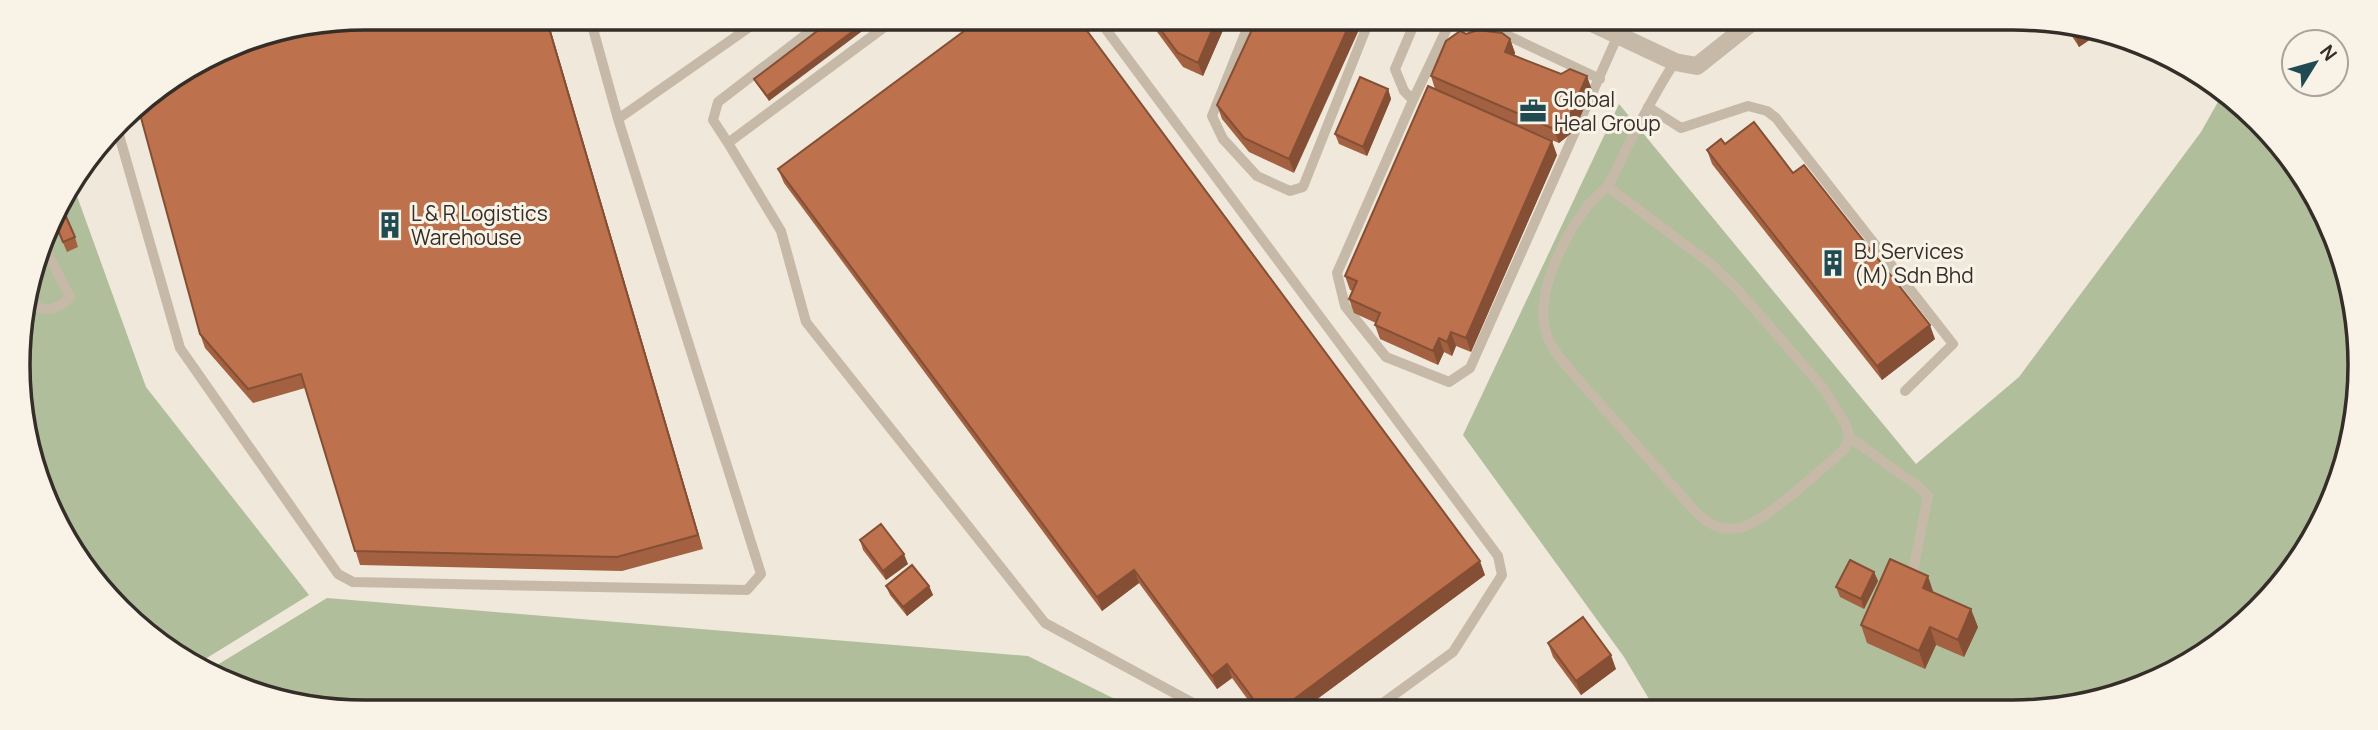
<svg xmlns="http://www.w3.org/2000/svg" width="2378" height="730" viewBox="0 0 2378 730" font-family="Manrope,sans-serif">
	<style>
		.green { fill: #b0be9c }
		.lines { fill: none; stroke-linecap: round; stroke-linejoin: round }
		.lane { stroke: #c7b9a8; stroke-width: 10 }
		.street { stroke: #c7b9a8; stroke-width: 18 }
		.wall { fill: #a36141 }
		.shaded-wall { fill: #844f35 }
		.building { fill: #bd714c; stroke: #844f35; stroke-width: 2 }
		.labels { text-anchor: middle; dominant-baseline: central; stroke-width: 6; stroke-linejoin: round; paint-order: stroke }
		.poi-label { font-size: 21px; fill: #342d28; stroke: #f8f2e7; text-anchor: start }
		.rim { fill: none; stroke: #342d28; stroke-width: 3.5 }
	</style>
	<rect width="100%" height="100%" fill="#f0e8db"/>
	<!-- green -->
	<path class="green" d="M2223 93 2302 172 2354 298V433L2314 538 2242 626 2166 677 2059 709H1655L1624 657 1463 435 1619 104 1916 464 2019 377 2201 132Z
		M73 185 146 387 309 595 197 664 172 654 89 576 29 455 20 320 54 211Z
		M327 598 1028 656 1133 708 297 706 209 670Z"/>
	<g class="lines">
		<!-- lane -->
		<path class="lane" d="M894 20 728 143 781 231 806 322 1045 623 1202 708
			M1099 20 1498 556 1502 575 1453 652 1376 708
			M1250 21 1212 116 1223 139 1257 176 1290 191 1303 187 1369 21
			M1450 22 1413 100 1337 273 1345 306 1386 357 1449 382 1470 368 1618 35
			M1479 22 1600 79
			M211 57 301 30
			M1413 100 1404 91 1395 69 1415 22
			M1648 107 1681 128 1748 106 1767 111 1776 118 1953 344 1905 391
			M618 119 761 19
			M117 128 180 348 338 574 353 582 747 590 761 574 618 119 590 18
			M728 143 713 120 718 102 826 19
			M1607 186 1711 264 1737 289 1824 389 1846 425 1849 437 1844 450C1821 469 1768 519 1743 527 1723 533 1707 524 1694 510L1570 370C1561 359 1550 347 1546 333 1534 293 1565 235 1589 204 1595 197 1603 192 1608 185 1615 175 1620 162 1625 151 1641 121 1656 90 1675 62
			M27 298C40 314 56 312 70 297L43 245
			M1849 437 1919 487 1928 496 1912 576"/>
		<!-- street -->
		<path class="street" d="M1590 22 1675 62 1697 66 1751 23"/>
	</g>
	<!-- wall -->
	<path class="wall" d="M547 18 703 549 622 571 360 565 305 388 253 403 205 348 200 334Z
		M833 19 769 101 756 83 754 79Z
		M1149 21H1227L1203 76 1183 67Z
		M1256 21 1294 173 1249 152 1222 119 1217 105Z
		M2064 24H2081L2101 32 2079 47Z
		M1464 33 1510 39 1515 53 1514 55 1592 90 1574 131 1559 143 1516 125 1557 155 1471 352 1456 346 1452 356 1444 352 1438 365 1380 339 1375 325 1376 323 1354 313 1349 299 1353 291 1350 290 1345 276 1435 89 1431 76Z
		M1388 89 1391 99 1367 156 1339 144 1335 134Z
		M1725 144 1935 339 1882 380 1712 164 1707 150Z
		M778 169 1485 575 1305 708H1254L1232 678 1217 689 1139 583 1102 611 784 183Z
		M54 211 75 237 78 247 67 252 52 217Z
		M860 540 908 564 886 580 863 550Z
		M1874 572 1878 581 1864 609 1840 597 1836 587Z
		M886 586H929L933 595 907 616 890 595Z
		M1934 593 1978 627 1964 657 1936 645 1925 669 1867 643 1861 625Z
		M1548 643 1616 669 1581 695 1553 657Z"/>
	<!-- shaded-wall -->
	<path class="shaded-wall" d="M546 18H547L703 549 698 535Z
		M869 19 877 20 769 101 767 96Z
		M1216 21H1227L1203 76 1198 63Z
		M1351 21H1363L1294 173 1289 159Z
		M2085 26 2101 32 2079 47 2074 33Z
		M1510 39 1515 53 1510 66 1505 52Z
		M1587 76 1592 90 1574 131 1559 143 1554 129Z
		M1388 89 1391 99 1367 156 1363 147Z
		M1552 141 1557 155 1471 352 1466 338Z
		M1930 325 1935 339 1882 380 1877 366Z
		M1451 332 1456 346 1452 356 1447 342Z
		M1439 338 1444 352 1438 365 1433 351Z
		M904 554 908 564 886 580 883 571Z
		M1480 561 1485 575 1305 708H1282Z
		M1134 570 1139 583 1102 611 1097 597Z
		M1874 572 1878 581 1864 609 1861 599Z
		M1928 576 1934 594 1923 588Z
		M929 586 933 595 907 616 903 607Z
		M1971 609 1978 627 1964 657 1958 640Z
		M1930 627 1936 645 1925 669 1919 651Z
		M1611 655 1616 669 1581 695 1576 681Z
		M1227 664 1232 678 1217 689 1212 676Z"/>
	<!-- building -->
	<path class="building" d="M365 18H546L698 535 617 557 355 551 301 374 248 389 200 334 137 103 209 58 306 29Z
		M833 19H869L767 96 754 79Z
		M979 20H1079L1480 561 1282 708H1260L1227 664 1212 676 1134 570 1097 597 778 169Z
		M1154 21H1216L1198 63 1178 53Z
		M1256 21H1351L1289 159 1244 138 1217 105Z
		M2069 24H2081L2085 26 2074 33Z
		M1463 29 1462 32 1466 34 1478 30 1502 33 1510 39 1505 52 1561 74 1570 69 1587 76 1569 117 1554 129 1431 76 1446 41Z
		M1360 77 1388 89 1363 147 1335 134Z
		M1428 86 1552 141 1466 338 1451 332 1447 342 1439 338 1433 351 1375 325 1380 313 1349 299 1357 281 1345 276Z
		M1754 122 1793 173 1804 165 1930 325 1877 366 1707 150 1721 139 1725 144Z
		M60 203 75 237 63 242 52 216 54 211Z
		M881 524 904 554 883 571 860 540Z
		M1890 559 1928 576 1923 588 1971 609 1958 640 1930 627 1919 651 1861 625Z
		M1850 560 1874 572 1861 599 1836 587Z
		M912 565 929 586 903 607 886 586Z
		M1583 617 1611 655 1576 681 1548 643Z"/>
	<!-- icons -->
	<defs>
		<symbol id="office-bare" viewBox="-9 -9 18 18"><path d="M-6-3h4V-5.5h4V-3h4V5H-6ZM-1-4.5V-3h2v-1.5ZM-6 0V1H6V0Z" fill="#204b53" stroke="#f8f2e7" stroke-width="2.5" paint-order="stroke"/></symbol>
		<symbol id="building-bare" viewBox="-9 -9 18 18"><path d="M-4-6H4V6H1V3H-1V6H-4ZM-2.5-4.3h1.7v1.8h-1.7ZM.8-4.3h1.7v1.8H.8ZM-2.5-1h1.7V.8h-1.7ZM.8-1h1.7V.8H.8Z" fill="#204b53" stroke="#f8f2e7" stroke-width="2.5" paint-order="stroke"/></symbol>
	</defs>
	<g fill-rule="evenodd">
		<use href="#office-bare" x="1514" y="92" width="38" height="38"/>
		<use href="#building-bare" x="371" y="206" width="38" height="38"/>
		<use href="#building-bare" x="1814" y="244" width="38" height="38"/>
	</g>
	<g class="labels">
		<!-- poi labels -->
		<g class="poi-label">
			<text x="1554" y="99">Global<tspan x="1554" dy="24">Heal Group</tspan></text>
			<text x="411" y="213">L &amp; R Logistics<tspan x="411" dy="24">Warehouse</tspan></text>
			<text x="1854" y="251">BJ Services<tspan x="1854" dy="24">(M) Sdn Bhd</tspan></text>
		</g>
	</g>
	<!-- crop -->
	<path d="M0 0H2378V730H0ZM365 30H2013A335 335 0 0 1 2348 365V365A335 335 0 0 1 2013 700H365A335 335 0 0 1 30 365V365A335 335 0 0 1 365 30Z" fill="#f8f2e7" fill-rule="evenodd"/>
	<path class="rim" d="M365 30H2013A335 335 0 0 1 2348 365V365A335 335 0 0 1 2013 700H365A335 335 0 0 1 30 365V365A335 335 0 0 1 365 30Z"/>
	<!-- north arrow -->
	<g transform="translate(2315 63) rotate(53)"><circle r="33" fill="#f8f2e7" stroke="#aaa39b" stroke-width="2"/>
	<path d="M0-5L12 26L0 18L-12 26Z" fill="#204b53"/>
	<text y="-10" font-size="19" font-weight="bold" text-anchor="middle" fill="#342d28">N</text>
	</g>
</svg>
